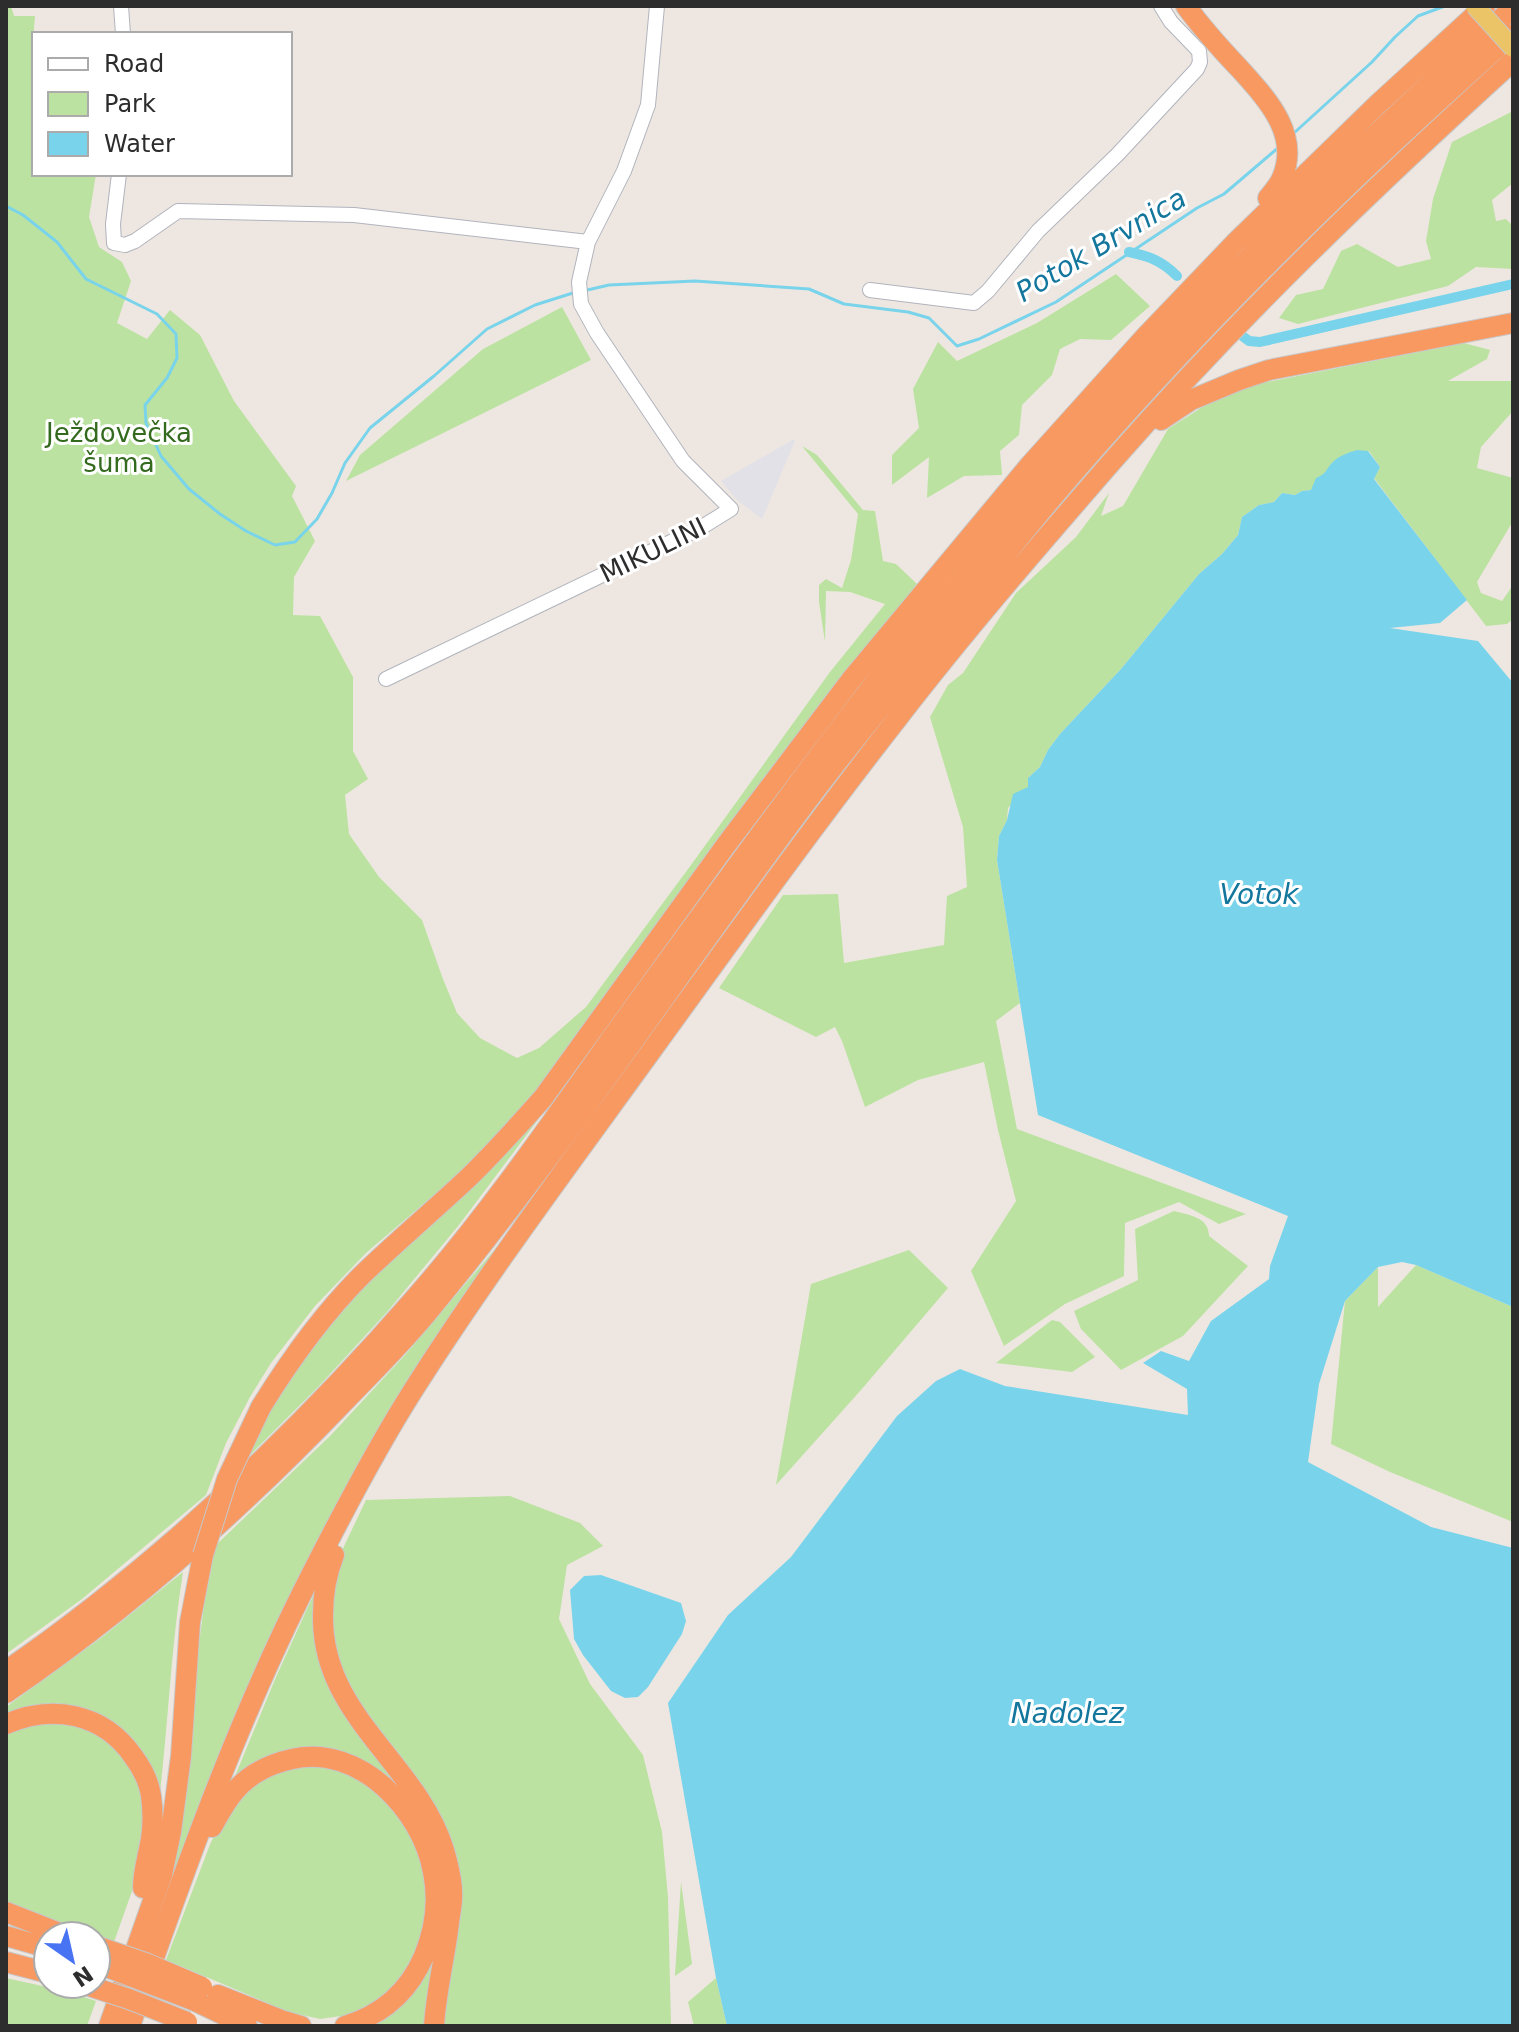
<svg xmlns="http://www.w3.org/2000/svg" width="1519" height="2032" viewBox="0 0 1519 2032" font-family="'DejaVu Sans',sans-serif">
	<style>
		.industrial { fill: #e2e1e7 }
		.green { fill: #bbe2a0 }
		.water { fill: #79d4eb }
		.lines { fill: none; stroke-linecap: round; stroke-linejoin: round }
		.stream { stroke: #79d4eb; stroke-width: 3 }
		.canal { stroke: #79d4eb; stroke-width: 10 }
		.minor-casing { stroke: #b1b4bd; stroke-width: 16 }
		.highway-casing { stroke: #c8c8c8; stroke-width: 22 }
		.minor { stroke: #fff; stroke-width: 14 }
		.highway { stroke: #f89962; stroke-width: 20 }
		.major-bridge-casing { stroke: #c8c8c8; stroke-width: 20; stroke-linecap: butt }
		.highway-bridge-casing { stroke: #c8c8c8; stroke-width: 22; stroke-linecap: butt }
		.major-bridge { stroke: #ecc468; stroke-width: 18 }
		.highway-bridge { stroke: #f89962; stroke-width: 20 }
		.labels { text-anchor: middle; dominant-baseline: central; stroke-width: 6; stroke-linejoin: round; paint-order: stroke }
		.park-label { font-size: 26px; fill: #336a1e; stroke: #fff }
		.street-label { font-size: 26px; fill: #2d2d2d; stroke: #fff }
		.water-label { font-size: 28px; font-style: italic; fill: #13769c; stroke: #fff }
	</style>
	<rect width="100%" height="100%" fill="#eee7e1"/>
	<!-- industrial -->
	<path class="industrial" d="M794 439 795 441 762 519 737 500 721 481Z"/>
	<!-- green -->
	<path class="green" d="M6 6H11L14 16H35L33 43 34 174H96L89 217 99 247 122 262 131 281 117 323 147 339 170 310 200 335 234 401 296 486 292 496 315 541 294 577 293 615 320 616 353 677V751L368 779 345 795 349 834 379 877 422 920 443 979 457 1013 480 1038 517 1058 539 1048 586 1007 691 865 830 672 885 604 850 592 826 591 825 642 819 602V585L826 579 842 588 851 560 858 514 802 446 817 455 863 510 875 511 883 561 896 564 917 584 851 666 545 1082 469 1165 366 1253 315 1306 271 1363 250 1397 226 1443 206 1495 82 1599 6 1654Z
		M1513 111V183L1492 200 1496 221 1506 219 1513 226V269L1476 267 1448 286 1298 324 1279 318 1296 295 1323 289 1341 251 1357 244 1398 267 1431 259 1426 241 1433 199 1452 142Z
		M1116 274 1150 306 1111 340 1080 339 1060 349 1052 375 1022 405 1019 435 1000 451 1002 475 964 476 927 498 929 457 892 485V455L919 428 913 389 938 342 957 361 1037 323Z
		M562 307 591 360 346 481 360 455 483 349Z
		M1464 343 1490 350 1487 359 1448 381H1513V411L1481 447 1477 468 1513 478V521L1477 582 1481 593 1502 601 1513 585V619L1507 624 1486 626 1374 478 1380 467 1369 451 1332 463 1325 474 1312 490 1302 491 1295 495 1282 493 1274 502 1259 505 1242 517 1238 535 1222 554 1199 574 1121 669 1060 734 1048 750 1040 767 1028 778V787L1008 808 1007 820 999 836 997 860 1020 1003 996 1021 1017 1129 1246 1214 1219 1224 1179 1202 1125 1223 1124 1276 1065 1304 1004 1346 971 1271 1016 1201 998 1130 984 1062 918 1080 865 1107 842 1041 835 1027 816 1037 719 988 783 895 838 894 844 963 944 945 947 896 967 887 963 827 930 717 948 685 963 673 1016 593 1076 537 1109 493 1101 516 1123 506 1168 429 1215 399 1257 384Z
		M1080 421 861 682 754 822 598 1040 459 1225 387 1312 319 1386 242 1463 286 1383 345 1305 449 1203 854 686Z
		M537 1194 419 1363 158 1920 183 1821 191 1756 199 1644 204 1605 216 1545 331 1435 406 1354 495 1249Z
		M1174 1211C1189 1215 1209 1217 1209 1236L1248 1266 1183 1336 1121 1370 1081 1329 1074 1311 1138 1280 1135 1229Z
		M909 1250 948 1288 861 1390 776 1485 811 1284Z
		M1416 1265 1513 1307V1522L1390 1472 1331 1444 1345 1301 1378 1267V1307Z
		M1052 1320 1060 1322 1095 1357 1072 1372 996 1363Z
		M510 1496 580 1523 603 1546 567 1565 559 1619 590 1684 643 1755 662 1832 668 1897 671 2026H442L459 1901 343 1681 328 1621 337 1561 366 1500Z
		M183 1572C170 1653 168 1735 157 1816L113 1726 6 1715V1707L101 1638Z
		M318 1585 313 1614 317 1646 414 1804 348 1757 233 1781 276 1677Z
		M41 1719 93 1729 129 1760 146 1807 137 1877 114 1942 50 1921 6 1903V1732Z
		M315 1764 358 1775 403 1819 423 1859 428 1899 419 1947 402 1978 373 2005 355 2014 320 2019 289 2012 166 1960 211 1842 225 1816 249 1787 282 1769Z
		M443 1881 426 2026H362L394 2007Z
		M681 1882 692 1964 675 1976V1975Z
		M6 1978 65 1991 96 2001 87 2026H6Z
		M716 1978 727 2026H694L688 2002Z"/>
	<!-- water -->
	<path class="water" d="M1357 450 1368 451 1380 467 1374 479 1467 600 1440 623 1390 628 1478 641 1513 683V1307L1416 1265 1402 1262 1378 1267 1345 1301 1319 1384 1308 1462 1431 1527 1513 1548V2026H727L716 1978 668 1703 728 1615 791 1557 897 1416 936 1381 960 1369 1005 1386 1188 1415 1187 1389 1143 1363 1161 1351 1189 1361 1211 1321 1269 1279 1270 1266 1288 1216 1038 1115 997 860 999 836 1007 820 1013 794 1028 787V778L1040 767 1048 750 1060 734 1121 669 1199 574 1222 554 1238 535 1242 517 1259 505 1274 502 1282 493 1295 495 1302 491 1311 490 1316 478C1326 474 1325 471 1331 464 1338 456 1347 453 1357 450Z
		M601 1575 681 1603 686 1621 682 1634 648 1687 638 1697 625 1698 611 1691 583 1655 574 1639 570 1590 584 1576Z"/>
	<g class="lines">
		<!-- stream -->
		<path class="stream" d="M1294 133 1372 62 1395 37 1418 16 1445 6
			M6 206 23 215 57 242 86 279 157 314 176 334 177 358 167 378 145 405 146 423 161 456 189 489 220 514 246 531 275 545 295 542 317 519 332 493 345 463 370 428 434 376 487 329 535 305 576 292
			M583 291 609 285 695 281 809 289 844 304 908 312 929 318 957 346 979 339 1056 302 1197 208 1224 194 1279 147"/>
		<!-- canal -->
		<path class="canal" d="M1129 252C1149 256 1162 261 1177 276
			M1241 335 1249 341 1260 342 1513 284"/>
		<defs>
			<path id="minor" d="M121 6 123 34
				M119 174 113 224 114 243 125 245 135 241 178 211 354 215 588 242
				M870 290 974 303 988 291 1038 231 1117 155 1197 69 1200 62 1199 51 1171 22 1161 6
				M386 679 702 527 731 509 683 461 597 333 581 304 579 282 588 242 624 171 648 105 657 6"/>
			<path id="highway" d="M1186 6C1202 28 1220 48 1239 68 1266 98 1301 134 1282 178 1279 185 1273 192 1268 198
				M1161 420 1191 400 1239 380 1269 370 1513 323
				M261 1407C290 1360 323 1314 362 1275 396 1242 433 1211 467 1179 494 1153 518 1126 543 1098L726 845 851 680 1030 465 1145 337 1235 243 1379 103 1485 6
				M334 1555C326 1575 323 1593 323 1615 321 1716 417 1762 444 1850 448 1864 452 1879 452 1892 453 1902 450 1913 449 1923 445 1957 436 1992 434 2026
				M6 1671C158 1566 294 1437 415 1298 487 1216 550 1125 613 1036 695 923 777 810 862 699 894 658 929 618 963 577 1008 522 1054 466 1102 413 1230 270 1370 137 1513 8
				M6 1693C128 1610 238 1512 340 1406 371 1374 404 1342 432 1307 569 1141 687 960 816 789 862 729 910 671 958 612 989 575 1020 536 1051 499 1191 334 1351 177 1513 34
				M6 1724C53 1704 103 1713 133 1756 142 1768 149 1781 151 1796 153 1810 153 1825 151 1839 148 1856 143 1871 143 1888
				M212 1827C219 1815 225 1802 235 1791 249 1774 270 1764 292 1759 360 1744 422 1810 433 1872 439 1901 435 1929 424 1956 409 1991 382 2015 345 2026
				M6 1912 67 1936
				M6 1936 48 1948
				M6 1962 48 1973
				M218 1995 281 2020 301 2026
				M195 2001 247 2026
				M109 2026 162 1875 171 1832 181 1756 190 1622 203 1555
				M130 2026C181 1880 232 1734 301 1595 335 1527 371 1457 412 1392 488 1272 574 1158 657 1043 736 934 814 825 897 719 964 632 1036 549 1108 466 1234 322 1372 189 1513 61"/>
		</defs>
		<!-- minor casing -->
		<use href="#minor" class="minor-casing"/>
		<!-- highway casing -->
		<use href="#highway" class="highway-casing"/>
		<!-- minor -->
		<use href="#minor" class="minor"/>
		<!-- highway -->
		<use href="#highway" class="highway"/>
		<defs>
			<path id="major-bridge" d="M1475 6 1513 48"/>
			<path id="highway-bridge" d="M203 1555 227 1479 261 1407
				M96 1946 148 1964 202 1987
				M96 1963 195 2001
				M83 1984 129 1999 187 2022"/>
		</defs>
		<!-- major-bridge casing -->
		<use href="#major-bridge" class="major-bridge-casing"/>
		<!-- highway-bridge casing -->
		<use href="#highway-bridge" class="highway-bridge-casing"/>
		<!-- major-bridge -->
		<use href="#major-bridge" class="major-bridge"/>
		<!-- highway-bridge -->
		<use href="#highway-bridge" class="highway-bridge"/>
	</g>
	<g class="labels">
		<!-- park labels -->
		<g class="park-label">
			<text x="119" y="433">Ježdovečka<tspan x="119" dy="30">šuma</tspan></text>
		</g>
		<!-- street labels -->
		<g class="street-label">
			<text transform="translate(653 550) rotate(-26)">MIKULINI</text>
		</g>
		<!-- water labels -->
		<g class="water-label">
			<text transform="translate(1101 245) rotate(-31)">Potok Brvnica</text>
			<text x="1259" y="894">Votok</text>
			<text x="1067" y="1713">Nadolez</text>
		</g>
	</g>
	<!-- border -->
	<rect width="1519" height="2032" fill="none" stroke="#2d2d2d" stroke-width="16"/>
	<!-- legend -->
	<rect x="32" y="32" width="260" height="144" fill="#ffffff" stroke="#ababab" stroke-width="2"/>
	<rect x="48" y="58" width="40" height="12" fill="#ffffff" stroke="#ababab" stroke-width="2"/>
	<text x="104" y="72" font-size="24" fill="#2d2d2d">Road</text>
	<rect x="48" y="92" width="40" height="24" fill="#bbe2a0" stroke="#ababab" stroke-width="2"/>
	<text x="104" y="112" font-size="24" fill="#2d2d2d">Park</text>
	<rect x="48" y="132" width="40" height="24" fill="#79d4eb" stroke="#ababab" stroke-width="2"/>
	<text x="104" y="152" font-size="24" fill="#2d2d2d">Water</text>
	<!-- north arrow -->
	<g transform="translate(72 1960) rotate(146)"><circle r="38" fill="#ffffff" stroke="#ababab" stroke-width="2"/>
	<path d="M0-6L14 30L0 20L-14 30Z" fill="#4873f3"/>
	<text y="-12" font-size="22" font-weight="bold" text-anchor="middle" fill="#2d2d2d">N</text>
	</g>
</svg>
